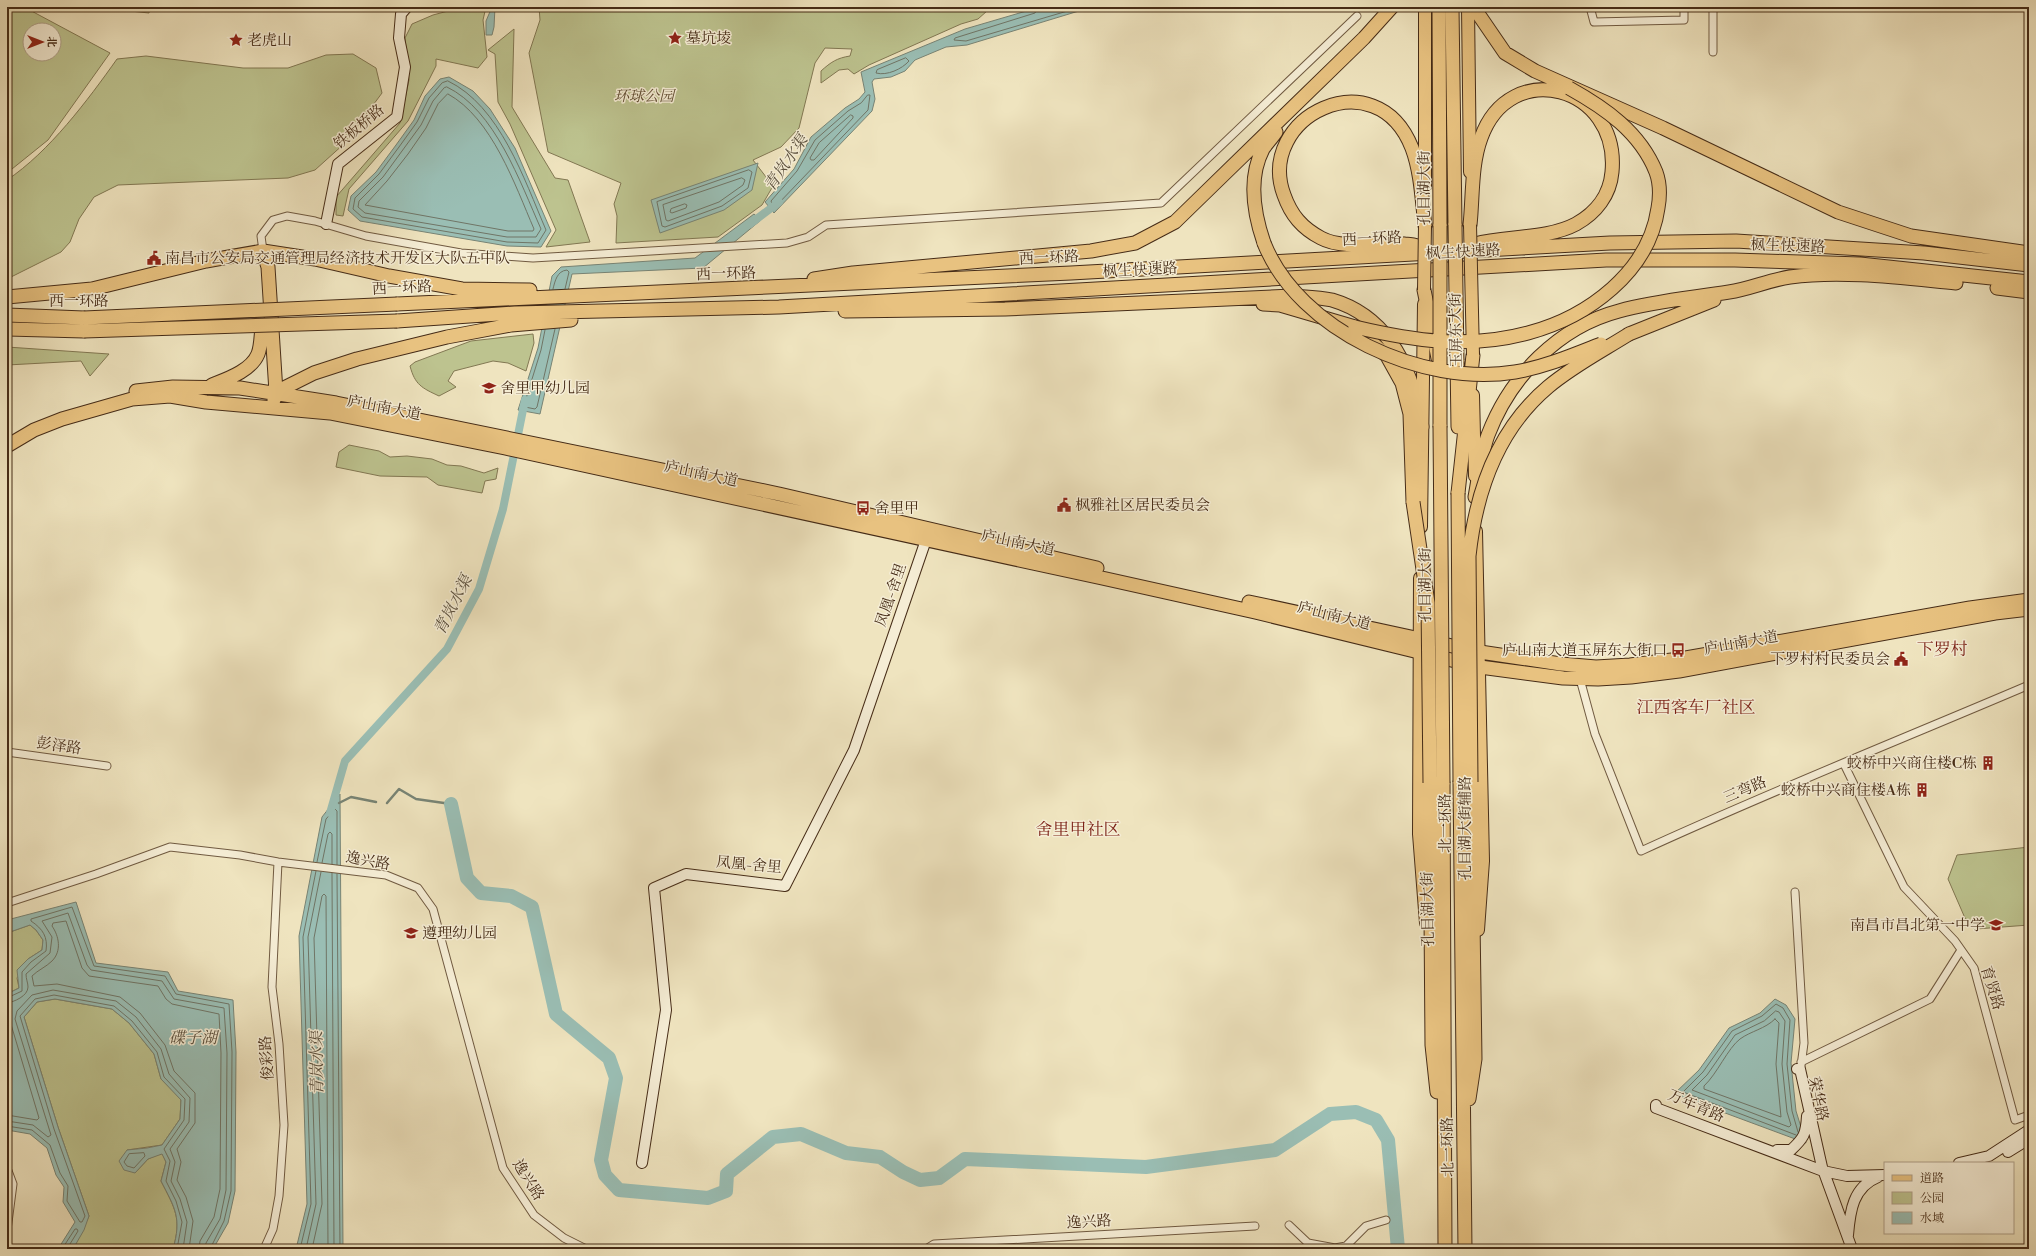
<svg xmlns="http://www.w3.org/2000/svg" width="2036" height="1256" viewBox="0 0 2036 1256" font-family="'Libre Bodoni','Noto Serif SC',serif">
	<style>
		.green { fill: #bdc38f; stroke: #827853; fill-rule: evenodd }
		.water { fill: #9abeb4; stroke: #788475 }
		.lines { fill: none; stroke-linecap: round; stroke-linejoin: round }
		.shore { stroke: #707566; stroke-width: 1 }
		.stream { stroke: #788475; stroke-width: 2.5 }
		.canal { stroke: #9abeb4; stroke-width: 8 }
		.river { stroke: #9abeb4; stroke-width: 14 }
		.street-casing { stroke: #705a41; stroke-width: 9 }
		.secondary-casing { stroke: #462c17; stroke-width: 12 }
		.primary-casing { stroke: #462c17; stroke-width: 14 }
		.highway-casing { stroke: #462c17; stroke-width: 15 }
		.street { stroke: #f5edd5; stroke-width: 7 }
		.secondary { stroke: #f5edd5; stroke-width: 10 }
		.primary { stroke: #e8c280; stroke-width: 12 }
		.highway { stroke: #e8c280; stroke-width: 13 }
		.primary-bridge-casing { stroke: #462c17; stroke-width: 14; stroke-linecap: butt }
		.highway-bridge-casing { stroke: #462c17; stroke-width: 15; stroke-linecap: butt }
		.primary-bridge { stroke: #e8c280; stroke-width: 12 }
		.highway-bridge { stroke: #e8c280; stroke-width: 13 }
		.labels { text-anchor: middle; dominant-baseline: central; stroke-width: 3; stroke-linejoin: round; paint-order: stroke }
		.poi-label { font-size: 15px; fill: #462c17; stroke: #f5edd5; text-anchor: start }
		.park-label { font-size: 15px; font-style: italic; fill: #5e4a2f; stroke: #f5edd5 }
		.street-label { font-size: 15px; fill: #462c17; stroke: #f5edd5 }
		.water-label { font-size: 16px; font-style: italic; fill: #5b503e; stroke: #f5edd5 }
		.quarter-label { font-size: 17px; fill: #7a1f14; stroke: #f5edd5 }
	</style>
	<rect width="100%" height="100%" fill="#efe4bf"/>
	<filter id="stains"><feTurbulence type="fractalNoise" baseFrequency=".005" numOctaves="4"/><feColorMatrix values="0 0 0 0 .2 0 0 0 0 .09 0 0 0 0 .02 0 0 0 .5 -.17"/></filter>
	<radialGradient id="worn" r=".72"><stop offset=".6" stop-color="#630" stop-opacity="0"/><stop offset="1" stop-color="#630" stop-opacity=".3"/></radialGradient>
	<!-- green -->
	<path class="green" d="M7 7H24L110 53 48 140 7 173ZM30 30H54V54H30Z
		M93 7H150L149 13Z
		M463 7H486L483 20 487 57 478 68 436 59V66L408 121 349 189 343 216 336 215V197L400 123 409 80 405 38 412 24 433 15Z
		M539 7H1002L987 11 978 19 961 24 869 65 854 74 848 69 839 70 821 83V71C831 62 837 58 850 56L852 49 825 48 815 63 799 128 781 147 753 160 773 186 762 205 718 237 616 243 617 216 614 204 621 183 548 152 529 53 540 20Z
		M514 29 512 107 555 178 568 180 590 242 546 247 556 230 510 124 498 102 495 54 488 50Z
		M353 54 376 68 382 93 345 143 315 170 288 178 118 185 94 197 79 219 70 242 61 252 7 279V180C49 152 88 100 117 59L146 56 243 68H288L326 55Z
		M533 334 534 343 526 371 508 363 493 361 454 371 448 381 456 387 439 396C422 388 415 385 410 366L415 362 471 341Z
		M7 347 109 354 90 376 81 361 7 365Z
		M349 445 379 451 390 457 407 456 432 459 447 465 461 466 484 473 498 468 496 479 485 481 482 493 438 485 427 477 380 476 336 467 339 452Z
		M2029 847V925L1976 929 1968 925 1948 879 1957 855Z
		M30 925 36 930 43 940 42 950 28 959 17 978 19 988 7 994V933Z
		M55 999 112 1009 129 1023 154 1054 161 1079 181 1099 180 1119 162 1145 127 1150 135 1173 148 1159 162 1153 166 1162 161 1181C175 1209 182 1218 173 1249H73L89 1216 58 1127 24 1017 37 1002Z"/>
	<!-- water -->
	<path class="water" d="M492 7H495L494 27 492 35H486V21Z
		M1040 7H1092L967 45 946 47 915 60 905 71 891 77 874 79 872 82 875 99 872 111 774 213 765 202 794 169 811 137 845 108 859 99 865 92 861 72 965 29Z
		M449 77 473 91 490 109 515 148 551 231 541 247 507 246 360 221 348 210 351 196 376 172 396 145 414 120 425 96 440 79Z
		M758 163 752 190 724 210 660 233 651 200Z
		M754 214 761 220 703 268 572 274 540 414 518 410 538 348 552 276 561 267 695 258Z
		M340 794 343 1249H296L307 1204 299 936 322 817Z
		M76 902 96 963 168 972 178 991 233 1000 236 1052 235 1191 228 1223 213 1249H173C182 1218 175 1208 161 1181L166 1162 162 1154 148 1159 135 1173 124 1170 119 1161 127 1150 147 1148 162 1145 180 1119 181 1100 161 1079 154 1054 129 1023 112 1009 55 999 37 1002 24 1017 58 1127 89 1216 84 1230 73 1249H58L75 1222 63 1202 64 1187 56 1175 47 1148 30 1134 7 1130V994L19 988 17 970 28 959 42 950 43 940 36 930 30 925 7 933V920Z
		M1775 999 1786 1005 1795 1019 1791 1063 1796 1111 1806 1143 1674 1094 1699 1070 1729 1028 1760 1013Z"/>
	<g class="lines">
		<!-- shore -->
		<path class="shore" d="M1038 7 1035 13 955 38 954 40 966 41 1081 7
			M906 58 909 61C902 69 887 76 876 73L877 70Z
			M448 81C500 106 524 179 546 230L538 243 507 242 362 217 353 209 355 198 379 174 399 147 417 122 429 98 442 83Z
			M447 87C495 110 520 182 541 229L536 237H507L365 213 358 207 359 201 383 177 421 125 433 101 444 88Z
			M448 94C492 118 515 185 534 229L533 231H508L365 205 387 181 408 154 426 128 438 104Z
			M868 95H870L868 110 776 206H773L771 201 797 171 815 140 848 111 861 103Z
			M851 115 853 116V118L814 160H811L810 158 819 143Z
			M749 170 752 172 748 188 722 206 665 227 662 226 657 202Z
			M742 178 745 180 743 185 719 202 668 221 666 220 663 205Z
			M685 204 687 205 686 208 672 213 670 212 671 209Z
			M553 289C555 281 557 271 567 270L569 272 565 289
			M545 330 541 350 524 405 525 407 535 409 537 407 555 329
			M317 862 326 819 335 809 337 811V865
			M322 863 328 834 330 832 332 834V864
			M332 873 334 1249
			M337 874 340 1249
			M7 998 22 991V972L31 962 46 951C48 937 43 929 31 921V919L72 907 94 966 165 976 176 994 229 1004 232 1052 231 1191 224 1221 210 1249
			M7 1003C14 1002 28 996 28 987 28 983 26 979 26 974L50 953 52 937 42 921 68 913 87 965 91 970 162 981 174 999 224 1008 227 1053 226 1190 220 1219 206 1243 205 1249
			M7 1009 10 1010V1021L39 1118 37 1120 7 1115
			M1776 1011 1779 1012 1785 1021 1782 1064 1787 1112 1791 1125 1789 1127 1692 1090 1707 1075 1735 1035 1764 1021Z
			M1775 1019 1779 1023 1776 1064 1781 1117 1704 1089V1086C1717 1074 1728 1048 1740 1039 1751 1031 1765 1029 1775 1019Z
			M7 1121 33 1125 48 1137 51 1135 15 1019 17 1011 32 995 53 990 116 1001 136 1017 161 1049 169 1074 190 1098 189 1122 170 1149 175 1162 171 1181 180 1199 187 1222 183 1249
			M7 1126 32 1130 50 1145 60 1173 68 1186 67 1201 80 1222H82L85 1216 54 1129 20 1016 35 999 54 995 114 1006 132 1021 157 1052 164 1077 185 1099 184 1120 164 1149 170 1161 166 1181 176 1201 182 1222 177 1249
			M1796 1135 1683 1092 1703 1072 1732 1031 1762 1016 1776 1004 1783 1008 1790 1020 1787 1064 1792 1111 1798 1132
			M144 1153 145 1156 134 1168 127 1166 124 1162 129 1154Z
			M62 1249 75 1229H77L78 1231 70 1244 69 1249
			M189 1249 193 1221 186 1197 177 1180 181 1162 177 1149 195 1123V1093L174 1071 165 1045 140 1013 120 997 57 984 34 986 32 976C38 970 46 967 52 961 62 951 59 936 52 926L53 923 66 921 82 968 89 976 158 986 166 999 172 1004 219 1014 221 1053 220 1189 214 1217 200 1241 199 1249
			M300 1249 311 1204 303 937 316 871
			M306 1249 316 1204 308 937 321 872
			M312 1249 322 1204 314 938 322 896 324 894 326 896 328 1249"/>
		<!-- stream -->
		<path class="stream" d="M339 803 351 797 376 802
			M387 803 399 789 416 799 451 804"/>
		<!-- canal -->
		<path class="canal" d="M750 224 779 202
			M330 813 345 761 447 649 479 589 503 509 525 400"/>
		<!-- river -->
		<path class="river" d="M451 804 467 878 481 893 511 896 532 907 556 1014 609 1058 616 1078 601 1160 605 1175 619 1190 708 1198 726 1191 727 1174 773 1137 801 1134 846 1153 880 1157 903 1172 920 1180 939 1178 965 1159 1146 1167 1275 1150 1330 1114 1356 1112 1376 1120 1388 1140 1398 1249"/>
		<defs>
			<path id="street" d="M1590 7 1594 22 1684 20V7
				M1713 52V7
				M263 251 261 236 273 220 287 216 315 221 366 236 461 253 533 258 787 243 808 237 826 225 1161 203 1357 16
				M1580 679 1595 734 1641 851C1769 792 1900 740 2029 685
				M7 752 107 766
				M1844 764 1904 887 1955 941 1974 968 2015 1120 2029 1115
				M1795 892 1804 1043 1801 1066
				M7 903 96 874 170 847 240 855 278 862 386 875 418 888 433 909 503 1168 534 1215 564 1238 586 1249
				M1801 1062 1930 999 1961 950
				M7 1168 13 1184 7 1230
				M1289 1225 1308 1243 1335 1248 1346 1246 1366 1226 1386 1220
				M264 1249 273 1229 279 1196 284 1125 279 1044 272 987 278 862
				M926 1249 934 1244 1255 1226"/>
			<path id="secondary" d="M326 224 338 164 397 117 405 67 399 38 401 14 407 7
				M1797 1069H1800L1822 1167 1852 1249
				M1656 1105V1108L1823 1171 1847 1176 1885 1175
				M1777 1150H1791C1804 1138 1806 1134 1807 1116
				M2008 1152 2029 1139
				M642 1163 666 1010 654 888 686 874 785 886 854 750 928 534
				M1959 1163 1989 1156 2029 1130
				M1848 1235C1850 1211 1853 1187 1878 1177"/>
			<path id="primary" d="M1425 7V186
				M1468 7 1470 172
				M1473 395 1475 476
				M1421 527 1424 304
				M1476 531 1483 861 1478 930
				M1420 578 1419 834 1426 923"/>
			<path id="highway" d="M1439 7 1440 226
				M1452 7 1455 225
				M1477 7 1479 15 1505 53 1535 71 1663 128 1838 212 1911 236 2029 253
				M1470 225C1473 197 1471 165 1481 138 1510 56 1620 86 1612 172 1610 195 1596 213 1576 224 1548 239 1506 236 1475 244
				M1264 243C1254 214 1248 178 1263 149 1267 143 1272 138 1276 132
				M1423 247C1417 246 1411 244 1405 244 1380 242 1343 250 1321 238 1302 228 1291 215 1284 195 1255 117 1376 57 1412 148 1421 172 1422 200 1425 226
				M263 251 268 267 276 392 274 400
				M814 279 853 273 1091 251 1135 243 1175 222 1364 38 1392 7
				M1997 288 2029 292
				M1424 290 1440 368V426
				M7 297 92 289 206 261 263 251 315 259 389 276 462 289 530 290
				M397 304 1071 273 1610 243 1736 241 1924 253 2029 265
				M1263 304 1280 305 1355 327 1387 356 1402 383 1410 414 1413 502
				M845 311 1005 309 1292 296C1305 297 1319 297 1332 300 1390 317 1413 372 1422 427
				M7 315 84 318
				M397 321 515 313 779 307 1606 260H1735L1860 264 2029 282
				M7 329 84 331
				M1629 334 1714 300
				M1457 361 1458 427
				M212 385C227 379 251 371 258 354 261 347 261 335 262 327
				M136 391 173 387 240 388 336 403 779 494 1097 568
				M276 392 314 373 357 359 447 337 511 325 571 320
				M7 446 34 430 62 419 132 399 170 396 206 402 330 413 505 448 1102 578 1255 612 1480 667 1563 678 1598 679 1631 677 1679 671 1995 613 2029 609
				M1458 493 1473 355
				M1475 497C1479 476 1481 454 1488 435 1510 377 1558 327 1619 311 1655 301 1692 298 1729 292 1750 289 1769 280 1790 277 1843 270 1903 278 1956 283
				M1249 602 1480 652 1561 664 1596 667 1630 665 1680 659 1970 608 2029 600
				M1460 782 1465 1249
				M1430 783 1432 1045 1437 1092
				M1443 783 1445 1249
				M1469 1099 1475 1059 1471 782"/>
		</defs>
		<!-- street casing -->
		<use href="#street" class="street-casing"/>
		<!-- secondary casing -->
		<use href="#secondary" class="secondary-casing"/>
		<!-- primary casing -->
		<use href="#primary" class="primary-casing"/>
		<!-- highway casing -->
		<use href="#highway" class="highway-casing"/>
		<!-- street -->
		<use href="#street" class="street"/>
		<!-- secondary -->
		<use href="#secondary" class="secondary"/>
		<!-- primary -->
		<use href="#primary" class="primary"/>
		<!-- highway -->
		<use href="#highway" class="highway"/>
		<defs>
			<path id="primary-bridge" d="M1470 225 1473 355
				M1424 290 1425 226"/>
			<path id="highway-bridge" d="M1455 225 1457 360
				M1440 226V368
				M1264 243C1299 331 1423 387 1515 372 1545 367 1573 355 1601 344
				M84 318 397 304
				M1355 327C1414 341 1469 349 1528 333 1588 317 1649 272 1658 208 1660 197 1660 183 1656 172 1640 132 1605 108 1569 88
				M84 331 397 321
				M1440 426 1443 783
				M1458 493 1460 782
				M1413 502 1428 603 1430 783
				M1471 782 1469 556C1476 491 1497 430 1548 387 1573 366 1602 351 1629 334"/>
		</defs>
		<!-- primary-bridge casing -->
		<use href="#primary-bridge" class="primary-bridge-casing"/>
		<!-- highway-bridge casing -->
		<use href="#highway-bridge" class="highway-bridge-casing"/>
		<!-- primary-bridge -->
		<use href="#primary-bridge" class="primary-bridge"/>
		<!-- highway-bridge -->
		<use href="#highway-bridge" class="highway-bridge"/>
	</g>
	<!-- icons -->
	<defs>
		<symbol id="sight-bare" viewBox="-9 -9 18 18"><path d="M0-6L1.8-2.2L6-1.7L2.9 1.2L3.7 5.4L0 3.3L-3.7 5.4L-2.9 1.2L-6-1.7L-1.8-2.2Z" fill="#8f2418" stroke="#f5edd5" stroke-width="2.5" paint-order="stroke"/></symbol>
		<symbol id="civic-bare" viewBox="-9 -9 18 18"><path d="M-.6-6.5H3V-4.5H.6V-3L4-1V1h2V6H-6V1h2V-1L-.6-3ZM-1.2 2.5V6h2.4V2.5Z" fill="#8f2418" stroke="#f5edd5" stroke-width="2.5" paint-order="stroke"/></symbol>
		<symbol id="school-bare" viewBox="-9 -9 18 18"><path d="M0-5L7-2L0 1L-7-2ZM-4 1L0 2.5L4 1V4Q0 6-4 4Z" fill="#8f2418" stroke="#f5edd5" stroke-width="2.5" paint-order="stroke"/></symbol>
		<symbol id="bus-bare" viewBox="-9 -9 18 18"><path d="M-5-6H5V4H4V6H2V4H-2V6H-4V4H-5ZM-3.5-4V0h7V-4ZM-3.5 1.2v1.5H-2V1.2ZM2 1.2v1.5H3.5V1.2Z" fill="#8f2418" stroke="#f5edd5" stroke-width="2.5" paint-order="stroke"/></symbol>
		<symbol id="building-bare" viewBox="-9 -9 18 18"><path d="M-4-6H4V6H1V3H-1V6H-4ZM-2.5-4.3h1.7v1.8h-1.7ZM.8-4.3h1.7v1.8H.8ZM-2.5-1h1.7V.8h-1.7ZM.8-1h1.7V.8H.8Z" fill="#8f2418" stroke="#f5edd5" stroke-width="2.5" paint-order="stroke"/></symbol>
	</defs>
	<g fill-rule="evenodd">
		<use href="#sight-bare" x="665" y="28" width="20" height="20"/>
		<use href="#sight-bare" x="226" y="30" width="20" height="20"/>
		<use href="#civic-bare" x="144" y="248" width="20" height="20"/>
		<use href="#school-bare" x="479" y="378" width="20" height="20"/>
		<use href="#civic-bare" x="1054" y="495" width="20" height="20"/>
		<use href="#bus-bare" x="853" y="498" width="20" height="20"/>
		<use href="#bus-bare" x="1668" y="640" width="20" height="20"/>
		<use href="#civic-bare" x="1891" y="649" width="20" height="20"/>
		<use href="#building-bare" x="1978" y="753" width="20" height="20"/>
		<use href="#building-bare" x="1912" y="780" width="20" height="20"/>
		<use href="#school-bare" x="1986" y="915" width="20" height="20"/>
		<use href="#school-bare" x="401" y="923" width="20" height="20"/>
	</g>
	<g class="labels">
		<!-- poi labels -->
		<g class="poi-label">
			<text x="686" y="38">墓坑堎</text>
			<text x="247" y="40">老虎山</text>
			<text x="165" y="258">南昌市公安局交通管理局经济技术开发区大队五中队</text>
			<text x="500" y="388">舍里甲幼儿园</text>
			<text x="1075" y="505">枫雅社区居民委员会</text>
			<text x="874" y="508">舍里甲</text>
			<text x="1667" y="650" text-anchor="end">庐山南大道玉屏东大街口</text>
			<text x="1890" y="659" text-anchor="end">下罗村村民委员会</text>
			<text x="1977" y="763" text-anchor="end">蛟桥中兴商住楼C栋</text>
			<text x="1911" y="790" text-anchor="end">蛟桥中兴商住楼A栋</text>
			<text x="1985" y="925" text-anchor="end">南昌市昌北第一中学</text>
			<text x="422" y="933">遵理幼儿园</text>
		</g>
		<!-- park labels -->
		<g class="park-label">
			<text x="644" y="96">环球公园</text>
		</g>
		<!-- street labels -->
		<g class="street-label">
			<text transform="translate(359 127) rotate(-40)">铁板桥路</text>
			<text transform="translate(1424 188) rotate(-90)">孔目湖大街</text>
			<text transform="translate(1372 239) rotate(-3)">西一环路</text>
			<text transform="translate(1788 246) rotate(2)">枫生快速路</text>
			<text transform="translate(1463 252) rotate(-3)">枫生快速路</text>
			<text transform="translate(1049 258) rotate(-3)">西一环路</text>
			<text transform="translate(1140 270) rotate(-3)">枫生快速路</text>
			<text transform="translate(726 274) rotate(-2)">西一环路</text>
			<text transform="translate(402 288) rotate(-3)">西一环路</text>
			<text x="79" y="301">西一环路</text>
			<text transform="translate(1456 330) rotate(-91)">玉屏东大街</text>
			<text transform="translate(384 408) rotate(11)">庐山南大道</text>
			<text transform="translate(701 474) rotate(12)">庐山南大道</text>
			<text transform="translate(1018 543) rotate(12)">庐山南大道</text>
			<text transform="translate(1425 585) rotate(-90)">孔目湖大街</text>
			<text transform="translate(891 595) rotate(-71)">凤凰-舍里</text>
			<text transform="translate(1334 616) rotate(14)">庐山南大道</text>
			<text transform="translate(1741 643) rotate(-10)">庐山南大道</text>
			<text transform="translate(59 746) rotate(8)">彭泽路</text>
			<text transform="translate(1745 790) rotate(-23)">三弯路</text>
			<text transform="translate(1445 823) rotate(-90)">北一环路</text>
			<text transform="translate(1465 828) rotate(-90)">孔目湖大街辅路</text>
			<text transform="translate(368 861) rotate(10)">逸兴路</text>
			<text transform="translate(749 865) rotate(5)">凤凰-舍里</text>
			<text transform="translate(1428 909) rotate(-91)">孔目湖大街</text>
			<text transform="translate(1992 988) rotate(73)">育贤路</text>
			<text transform="translate(267 1058) rotate(-94)">俊彩路</text>
			<text transform="translate(1818 1099) rotate(78)">荣华路</text>
			<text transform="translate(1696 1106) rotate(23)">万年青路</text>
			<text transform="translate(1448 1147) rotate(-91)">北一环路</text>
			<text transform="translate(528 1180) rotate(58)">逸兴路</text>
			<text transform="translate(1089 1222) rotate(-3)">逸兴路</text>
		</g>
		<!-- water labels -->
		<g class="water-label">
			<text transform="translate(786 163) rotate(-56)">青岚水渠</text>
			<text transform="translate(453 605) rotate(-63)">青岚水渠</text>
			<text x="193" y="1038">碟子湖</text>
			<text transform="translate(317 1063) rotate(-91)">青岚水渠</text>
		</g>
		<!-- quarter labels -->
		<g class="quarter-label">
			<text x="1942" y="650">下罗村</text>
			<text x="1696" y="708">江西客车厂社区</text>
			<text x="1078" y="830">舍里甲社区</text>
		</g>
	</g>
	<!-- margin -->
	<rect width="2036" height="1256" fill="none" stroke="#efe4bf" stroke-width="24"/>
	<rect x="8" y="8" width="2020" height="1240" fill="none" stroke="#462c17" stroke-width="2"/>
	<rect x="12" y="12" width="2012" height="1232" fill="none" stroke="#462c17"/>
	<!-- legend -->
	<rect x="1884" y="1162" width="130" height="72" fill="#f5edd5" stroke="#afa089"/>
	<rect x="1892" y="1175" width="20" height="6" fill="#e8c280" stroke="#afa089"/>
	<text x="1920" y="1182" font-size="12" fill="#462c17">道路</text>
	<rect x="1892" y="1192" width="20" height="12" fill="#bdc38f" stroke="#afa089"/>
	<text x="1920" y="1202" font-size="12" fill="#462c17">公园</text>
	<rect x="1892" y="1212" width="20" height="12" fill="#9abeb4" stroke="#afa089"/>
	<text x="1920" y="1222" font-size="12" fill="#462c17">水域</text>
	<!-- north arrow -->
	<g transform="translate(42 42) rotate(90)"><circle r="19" fill="#f5edd5" stroke="#afa089"/>
	<path d="M0-3L7 15L0 10L-7 15Z" fill="#8f2418"/>
	<text y="-6" font-size="11" font-weight="bold" text-anchor="middle" fill="#462c17">北</text>
	</g>
	<rect width="100%" height="100%" filter="url(#stains)"/>
	<rect width="100%" height="100%" fill="url(#worn)"/>
</svg>
